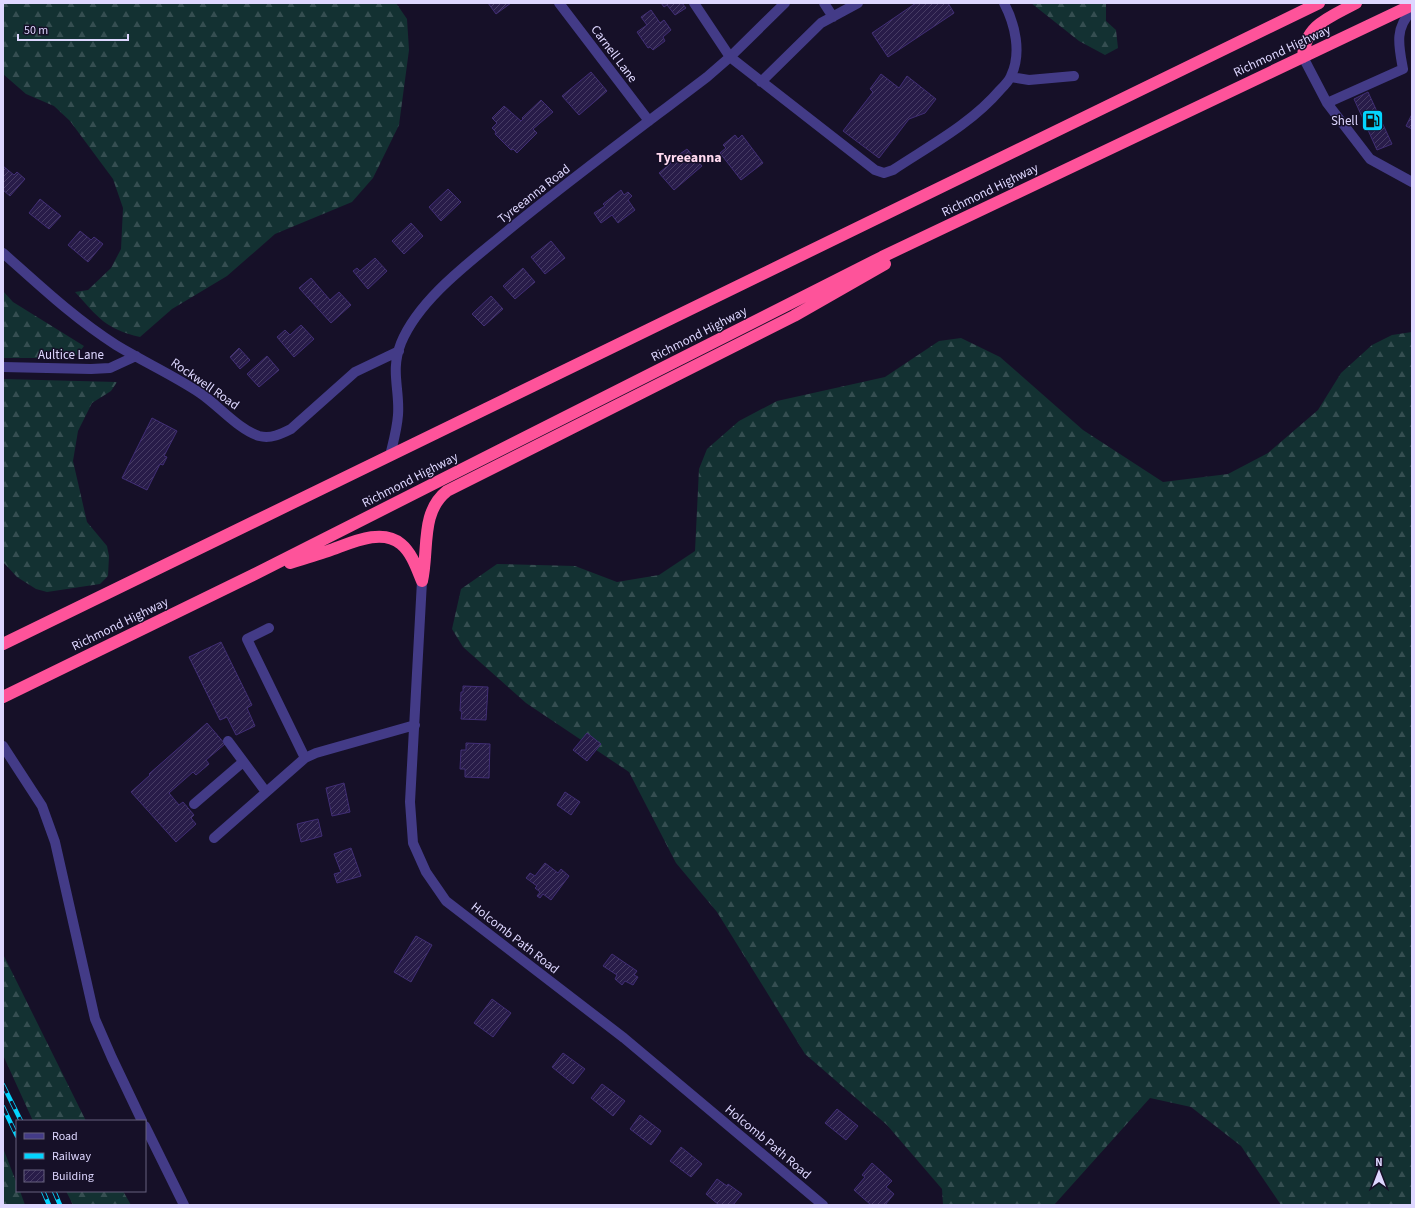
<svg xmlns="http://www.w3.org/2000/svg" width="1415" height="1208" viewBox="0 0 1415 1208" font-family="'Source Sans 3',sans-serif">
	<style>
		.forest { fill: url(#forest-firs) }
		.building { fill: url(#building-hatch); stroke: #412e75 }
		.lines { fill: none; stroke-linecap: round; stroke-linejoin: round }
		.minor { stroke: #433b87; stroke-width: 10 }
		.highway { stroke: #fe539a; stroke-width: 12 }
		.rail-casing { stroke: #04d4fe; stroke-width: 4.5 }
		.rail { stroke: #161028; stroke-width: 3; stroke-dasharray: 9; stroke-linecap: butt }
		.labels { text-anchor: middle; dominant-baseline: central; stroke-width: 3; stroke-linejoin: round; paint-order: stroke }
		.street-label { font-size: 13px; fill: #ded7ff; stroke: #161028 }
		.poi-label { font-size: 13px; fill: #ded7ff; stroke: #161028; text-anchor: end }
		.neighbourhood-label { font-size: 14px; font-weight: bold; fill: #ffd9ef; stroke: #161028 }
	</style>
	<defs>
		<pattern id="forest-firs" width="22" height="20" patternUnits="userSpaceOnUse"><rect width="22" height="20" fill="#133132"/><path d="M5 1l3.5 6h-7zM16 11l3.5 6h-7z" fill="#354e51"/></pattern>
		<pattern id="building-hatch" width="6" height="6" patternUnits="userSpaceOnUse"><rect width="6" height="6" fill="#281c49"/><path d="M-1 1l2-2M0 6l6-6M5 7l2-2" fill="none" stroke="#473c64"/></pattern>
	</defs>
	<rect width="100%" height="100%" fill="#161028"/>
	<!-- forest -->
	<path class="forest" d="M3 3H396L407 19 409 50 399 125 373 178 352 202 275 234 227 276 172 309 140 337C105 329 98 317 75 292L88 290 111 268 121 249 123 208 113 179 70 121 54 106 26 94 3 74Z
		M1031 3H1106V21L1116 30 1118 48 1105 55 1079 41Z
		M3 291 13 302 84 346 77 355 67 358H3Z
		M1412 332V1205H1281L1241 1146 1191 1107 1150 1098 1054 1205H943L942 1189 887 1125 805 1054 717 912 676 863 629 772 526 703 463 647 452 629 461 589 497 564 575 566 617 582 659 575 695 551 699 469 707 449 739 421 777 401 885 377 939 341 961 338 1000 357 1083 430 1163 482 1228 474 1268 453 1318 410 1341 373 1372 345 1392 335Z
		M3 379 117 382 111 391 92 403 78 431 73 461 87 522 107 546 109 556 108 576 100 584 47 592 36 589 17 577 3 562Z
		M3 954 86 1121H33L3 1055Z
		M3 1148 17 1184V1191H20L25 1205H3Z
		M66 1191H123L131 1205H73Z"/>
	<!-- building -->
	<path class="building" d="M488 3H511L496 14Z
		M661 3H682L686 8 675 15 667 5 664 7Z
		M916 3H948L954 13 888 57 872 33Z
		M651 10 660 23 664 20 671 30 663 37 665 41 653 50 650 47 648 48 637 32 647 25 641 17Z
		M591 72 607 91 579 115 562 96Z
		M881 74 899 88 907 76 936 99 925 113 909 119 879 158 843 131 873 92 870 89Z
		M1368 92 1392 144 1377 150 1354 99Z
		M541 100 553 112 533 129 537 133 517 153 513 149 511 150 495 134 496 132 492 128 497 123 492 118 504 106 521 121 523 119 522 118Z
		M1412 114V129L1406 126Z
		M735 135 738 139 742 135 763 163 741 180 720 153 726 148 723 145Z
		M687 149 702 166 674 190 659 173 671 163 670 161Z
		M3 166 14 175 17 172 25 179 10 196 3 190Z
		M448 189 461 202 441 221 429 207Z
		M621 190 624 195 628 192 632 196 628 200 635 210 618 223 612 215 601 223 594 213 605 206 603 204Z
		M40 199 61 216 49 229 29 213Z
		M411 223 423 236 404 254 392 241Z
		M80 231 91 240 94 237 103 244 88 262 68 245Z
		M551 241 565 258 545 274 531 257Z
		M375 258 387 271 368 289 353 271 357 268 360 271Z
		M523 268 535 282 515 299 503 286Z
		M311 278 330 300 339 292 351 305 331 323 299 288Z
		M491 296 503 309 484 326 472 314Z
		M301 325 314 339 294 357 277 337 285 330 290 335Z
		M239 348 250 360 240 369 230 357Z
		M267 356 279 370 259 387 247 374Z
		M152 418 177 431 164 456 167 457 163 465 160 464 147 490 122 478Z
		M221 642 252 705 247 708 255 726 236 735 227 717 220 720 189 657Z
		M463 686 488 687 486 720 461 719 462 711H460L461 692H463Z
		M207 723 225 744 206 760 209 764 196 775 193 772 169 793 179 805 183 802 194 815 191 818 196 824 176 842 131 792 150 775 149 774Z
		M587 733 601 744 587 761 573 750Z
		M466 743 490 744 489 778 465 777V769H460L461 750H466Z
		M344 783 350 812 332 816 326 788Z
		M565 792 580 802 571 815 557 805Z
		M318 819 322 836 301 842 297 824Z
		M351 848 361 876 337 883 334 874 341 872 334 854Z
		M545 863 558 873 561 869 569 876 551 900 543 894 540 898 537 896 540 892 535 888 537 886 526 878 530 873 535 876Z
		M416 936 432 945 411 982 394 972Z
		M612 954 637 971 634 975 638 977 633 985 625 981 622 985 615 979 617 975 603 966Z
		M492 999 511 1013 493 1037 474 1023Z
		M563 1053 585 1069 573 1084 552 1067Z
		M602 1084 625 1101 613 1116 591 1098Z
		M837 1109 858 1126 846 1140 825 1123Z
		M640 1115 661 1131 651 1145 630 1129Z
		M681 1147 702 1164 691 1177 670 1161Z
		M872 1163 892 1181 886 1187 894 1194 885 1205H871L854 1190 865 1177 862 1175Z
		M717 1179 727 1186 728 1184 742 1194 733 1205H719L706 1194Z"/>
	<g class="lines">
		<!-- minor -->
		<path class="minor" d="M559 3 649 121
			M694 3 730 57 875 170 884 173 893 170C929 146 971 124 1000 90 1004 86 1009 81 1011 76 1022 53 1015 24 1004 3
			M824 3 833 17
			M1303 57 1327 103 1370 159 1412 182
			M1011 77 1029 80 1074 76
			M761 82 821 23 858 3
			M1327 103 1403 69C1399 47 1394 28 1412 11
			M3 253C39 285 75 319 116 345 144 362 173 375 200 393 218 405 239 430 259 436 271 439 281 434 291 429L355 372 399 351
			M3 367 91 369 110 368 136 356
			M390 456C393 443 397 429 398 415 400 389 390 371 401 343 419 299 470 262 506 232 572 178 640 128 707 77L730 57 785 3
			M422 581 410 802 413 843 426 872 446 901 624 1038 823 1205
			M269 628 247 639 305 758
			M228 741 266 792
			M3 746 42 806 55 842 95 1019 112 1058 142 1121
			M194 804 243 762
			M214 838 305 758 316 753 415 725
			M145 1126 184 1205"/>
		<!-- highway -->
		<path class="highway" d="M1303 57C1305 24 1331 17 1356 3
			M290 563C303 559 316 555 328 551 349 544 381 527 401 544 412 553 417 569 422 581
			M422 581C429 550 420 512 447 491L794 316 885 264
			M3 644 1319 3
			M3 697 253 575 882 257 1412 5"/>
		<defs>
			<path id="rail" d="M3 1085 21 1121
				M3 1107 17 1136
				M43 1191 49 1205
				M54 1191 60 1205"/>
		</defs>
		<!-- rail casing -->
		<use href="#rail" class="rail-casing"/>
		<!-- rail -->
		<use href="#rail" class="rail"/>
	</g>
	<!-- icons -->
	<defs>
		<symbol id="fuel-square" viewBox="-11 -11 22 22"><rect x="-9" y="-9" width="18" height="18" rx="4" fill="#04d4fe" stroke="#161028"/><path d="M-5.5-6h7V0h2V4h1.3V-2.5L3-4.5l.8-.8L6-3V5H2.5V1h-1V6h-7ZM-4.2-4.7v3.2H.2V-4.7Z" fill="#111"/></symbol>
	</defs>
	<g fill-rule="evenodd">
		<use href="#fuel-square" x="1360" y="108" width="25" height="25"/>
	</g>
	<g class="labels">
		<!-- street labels -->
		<g class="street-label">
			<text transform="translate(1282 51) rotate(-25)">Richmond Highway</text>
			<text transform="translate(614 54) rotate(53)">Carnell Lane</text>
			<text transform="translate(990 190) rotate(-26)">Richmond Highway</text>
			<text transform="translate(534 194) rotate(-38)">Tyreeanna Road</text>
			<text transform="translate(699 334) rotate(-27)">Richmond Highway</text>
			<text x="71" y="355">Aultice Lane</text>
			<text transform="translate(205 384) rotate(35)">Rockwell Road</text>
			<text transform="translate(410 480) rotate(-27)">Richmond Highway</text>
			<text transform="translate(120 624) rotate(-26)">Richmond Highway</text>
			<text transform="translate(515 938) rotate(38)">Holcomb Path Road</text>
			<text transform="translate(768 1142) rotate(40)">Holcomb Path Road</text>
		</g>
		<!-- poi labels -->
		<g class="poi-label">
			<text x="1358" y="121">Shell</text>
		</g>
		<!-- neighbourhood labels -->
		<g class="neighbourhood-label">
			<text x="689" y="158">Tyreeanna</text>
		</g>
	</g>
	<!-- border -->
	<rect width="1415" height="1208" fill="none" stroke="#ded7ff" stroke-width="8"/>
	<!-- legend -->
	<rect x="16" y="1120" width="130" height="72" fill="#161028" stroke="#66607e"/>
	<rect x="24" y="1133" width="20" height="6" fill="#433b87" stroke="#66607e"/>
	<text x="52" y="1140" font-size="12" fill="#ded7ff">Road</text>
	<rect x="24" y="1153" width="20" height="6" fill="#04d4fe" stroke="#66607e"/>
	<text x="52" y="1160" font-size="12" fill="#ded7ff">Railway</text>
	<rect x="24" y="1170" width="20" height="12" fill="url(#building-hatch)" stroke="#66607e"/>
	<text x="52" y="1180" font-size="12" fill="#ded7ff">Building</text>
	<!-- north arrow -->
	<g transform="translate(1379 1172)" stroke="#161028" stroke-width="3" paint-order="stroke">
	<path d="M0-3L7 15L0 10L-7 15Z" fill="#ded7ff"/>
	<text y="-6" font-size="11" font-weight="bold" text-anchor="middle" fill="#ded7ff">N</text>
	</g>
	<!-- scale -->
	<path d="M18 34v6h110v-6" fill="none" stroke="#ded7ff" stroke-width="2"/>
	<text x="24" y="34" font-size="12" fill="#ded7ff" stroke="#161028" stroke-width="3" paint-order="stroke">50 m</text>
</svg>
